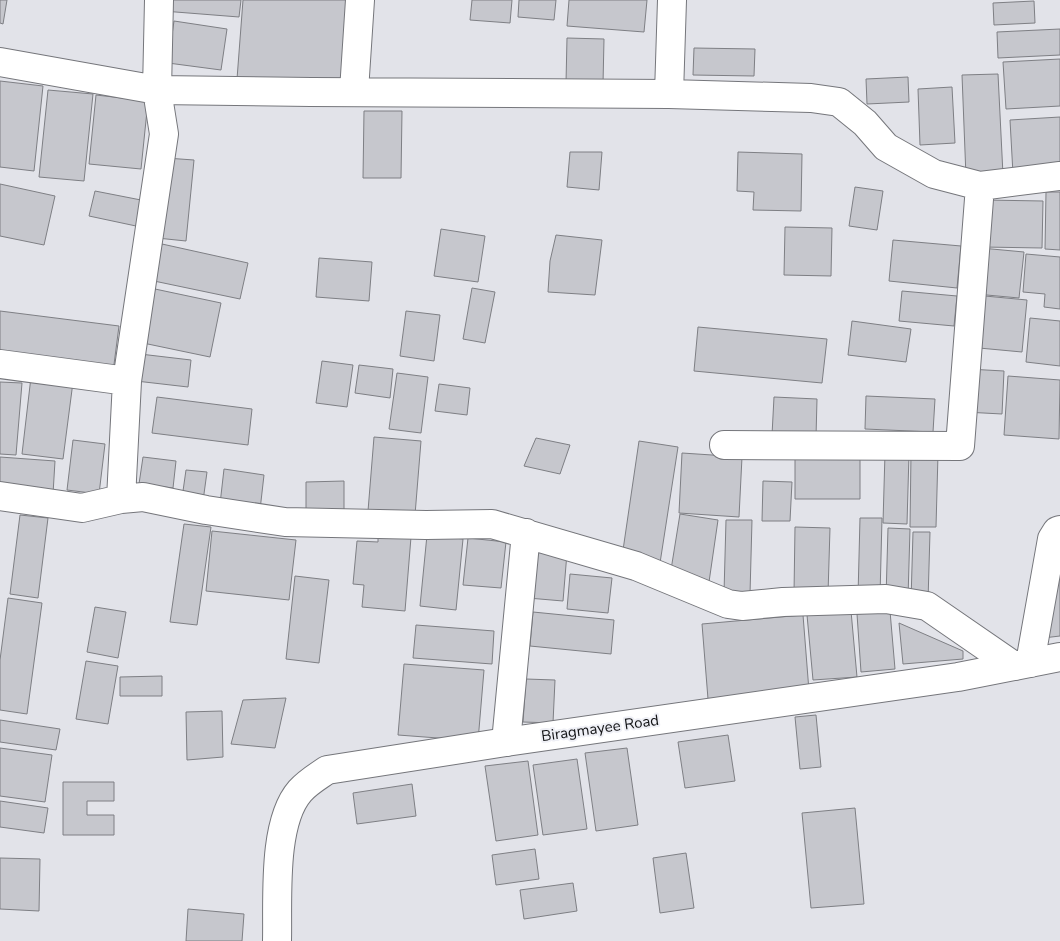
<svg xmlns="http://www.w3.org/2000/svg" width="1060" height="941" viewBox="0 0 1060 941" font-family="'Nunito Sans',sans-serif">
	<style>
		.building { fill: #c6c7cd; stroke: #7e7f84 }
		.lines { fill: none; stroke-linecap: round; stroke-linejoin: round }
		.minor-casing { stroke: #75767b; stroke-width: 30 }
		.major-casing { stroke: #75767b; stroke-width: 30 }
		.minor { stroke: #fff; stroke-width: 28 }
		.major { stroke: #fff; stroke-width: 28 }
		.labels { text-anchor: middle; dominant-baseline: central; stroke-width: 4; stroke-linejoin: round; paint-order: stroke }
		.street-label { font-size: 15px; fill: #111214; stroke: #eff0f6 }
	</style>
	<rect width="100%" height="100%" fill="#e2e3e9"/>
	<!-- building -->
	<path class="building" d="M0 0H7L3 24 0 23Z
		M164 0H241L239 17 163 11Z
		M243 0H349L342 87 237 79Z
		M472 0H512L510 23 470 20Z
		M519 0H556L554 20 518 17Z
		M569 0H647L644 32 567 26Z
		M1034 1 1035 23 994 25 993 3Z
		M174 21 227 29 221 70 168 63Z
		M1060 29V55L998 58 997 32Z
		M567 38 604 39 603 84 566 83Z
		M694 48 755 49 754 76 693 75Z
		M1060 59V106L1006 109 1003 62Z
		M998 74 1003 175 966 177 962 75Z
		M908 77 909 102 867 104 866 79Z
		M0 81 43 86 34 171 0 167Z
		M952 87 955 143 920 145 918 89Z
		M48 90 93 94 84 181 39 177Z
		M96 95 148 101 141 169 89 164Z
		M364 111H402L401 178H363Z
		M1060 117V172L1013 174 1010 120Z
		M570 152H602L599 190 567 187Z
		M738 152 802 154 801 211 753 210 754 192 737 191Z
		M166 158 194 160 186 241 157 238Z
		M0 184 55 196 44 245 0 236Z
		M855 187 883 191 877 230 849 226Z
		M95 191 141 200 136 226 89 216Z
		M1046 192H1060V250L1045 249Z
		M984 200 1043 201 1042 248 983 247Z
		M785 227 832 228 831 276 784 275Z
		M441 229 485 236 478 282 434 276Z
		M556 235 602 240 595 295 548 292 550 261Z
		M893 240 961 246 957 288 889 281Z
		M162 244 248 263 240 299 154 281Z
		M981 248 1024 252 1019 298 976 294Z
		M1026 254 1060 257V309L1044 307 1045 294 1023 292Z
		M319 258 372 262 369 301 316 297Z
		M472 288 495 292 485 343 463 339Z
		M155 289 221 303 210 357 143 343Z
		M902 291 957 296 954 326 899 321Z
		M985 296 1027 300 1022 352 979 348Z
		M0 311 119 326 113 372 0 358Z
		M406 311 440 315 434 361 400 356Z
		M1030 318 1060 321V366L1026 362Z
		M852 321 911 329 906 362 848 355Z
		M698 327 827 339 822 383 694 371Z
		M140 354 191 360 188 387 136 381Z
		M322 361 353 365 347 407 316 403Z
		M359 365 393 369 390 398 355 393Z
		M968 369 1004 371 1002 414 965 412Z
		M397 373 428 377 421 433 389 429Z
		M1008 376 1060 380 1059 439 1004 435Z
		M31 377 73 382 63 459 22 454Z
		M0 382 22 383 16 455 0 454Z
		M439 384 470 388 467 415 435 411Z
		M866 396 935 399 933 432 865 429Z
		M157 397 252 409 248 445 152 433Z
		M774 397 817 399 816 437 772 435Z
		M374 437 421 441 415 515 368 511Z
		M536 438 570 445 560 474 524 466Z
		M73 440 105 444 99 494 67 490Z
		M639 441 678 447 660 563 622 557Z
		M682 453 742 457 739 517 679 513Z
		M885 453 909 454 907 524 883 523Z
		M911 454H938L936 527H910Z
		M0 457 55 461 53 494 0 490Z
		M143 457 176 461 173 488 139 484Z
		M795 457H860V499H795Z
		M224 469 264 475 260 510 220 504Z
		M186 470 207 472 203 501 182 498Z
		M344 481V516H306V482Z
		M763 481 792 482 790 521H762Z
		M680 514 718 520 709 582 670 576Z
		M20 515 48 518 38 598 10 594Z
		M860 518H882L880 596H858Z
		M726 520H752L750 594 724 593Z
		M184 524 211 527 197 625 170 622Z
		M795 527 830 528 828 594 794 593Z
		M888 528 910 529 908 598H886Z
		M212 531 296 540 289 600 206 591Z
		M913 532H930L928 601H911Z
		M378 535 411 537 405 611 362 607 364 585 353 584 357 541 378 542Z
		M427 535 463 539 456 610 420 606Z
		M468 538 506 542 501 588 463 585Z
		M1060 548V636L1043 638Z
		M532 550 567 553 563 601 528 598Z
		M570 574 612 578 608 613 567 609Z
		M295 576 329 580 319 663 286 659Z
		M8 598 42 603 27 714 0 710V660Z
		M95 607 126 612 118 658 87 652Z
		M851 611 857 677 813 680 807 615Z
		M890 611 895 669 861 672 857 614Z
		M533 612 614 620 611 654 530 646Z
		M803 615 809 691 708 699 702 624Z
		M899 623 963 651V659L903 664Z
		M416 625 494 631 492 664 413 658Z
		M86 661 118 666 108 724 76 719Z
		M404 664 484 670 478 741 398 735Z
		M162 676V696H120V677Z
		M526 679 555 680 553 723 523 722Z
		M286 698 275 748 231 744 243 700Z
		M222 711 223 757 187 760 186 712Z
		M816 715 821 767 800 769 795 717Z
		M0 720 60 729 56 750 0 742Z
		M728 735 735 781 685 788 678 742Z
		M0 748 52 755 45 802 0 796Z
		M627 748 638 825 596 831 585 753Z
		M577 759 587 829 543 835 533 765Z
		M528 761 538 835 496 841 485 766Z
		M63 782H114V801H87V815H114V835H63Z
		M412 784 416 816 357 824 353 793Z
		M0 801 48 808 44 833 0 827Z
		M855 808 864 904 811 908 802 813Z
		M535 849 539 879 496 885 492 855Z
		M686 853 694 908 660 913 653 858Z
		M0 858 40 859 39 911 0 909Z
		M573 883 577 911 524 919 520 890Z
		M188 909 244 914 242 941H186Z"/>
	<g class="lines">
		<defs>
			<path id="minor" d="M0 62 157 90 311 92 669 94 811 98 839 102 865 123 886 147 934 174 980 186 1060 176
				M354 91 360 0
				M669 94 672 0
				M0 364 127 381
				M724 445 960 446 980 186
				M0 496 82 508 121 499 143 497 206 510 285 522 426 525 492 524 636 566 728 604 742 606 783 602 886 599 927 606 1014 666
				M121 499 127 381 164 134 157 90 159 0
				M1030 663 1052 539 1057 531 1060 530
				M506 742 526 533"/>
			<path id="major" d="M277 941C278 900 272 823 300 791 308 782 317 777 327 770L506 742 958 677 1060 657"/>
		</defs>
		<!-- minor casing -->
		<use href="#minor" class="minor-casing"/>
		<!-- major casing -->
		<use href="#major" class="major-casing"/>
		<!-- minor -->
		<use href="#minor" class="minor"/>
		<!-- major -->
		<use href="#major" class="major"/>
	</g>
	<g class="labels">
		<!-- street labels -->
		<g class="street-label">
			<text transform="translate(600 728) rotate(-8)">Biragmayee Road</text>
		</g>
	</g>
</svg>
